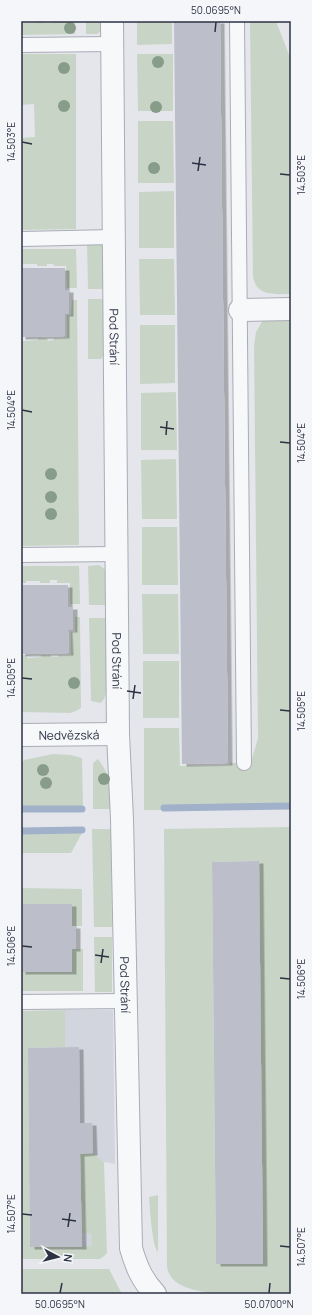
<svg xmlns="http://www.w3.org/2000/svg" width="312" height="1315" viewBox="0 0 312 1315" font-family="Manrope,sans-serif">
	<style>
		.built { fill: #d2d5de }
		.green { fill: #c8d5c6; fill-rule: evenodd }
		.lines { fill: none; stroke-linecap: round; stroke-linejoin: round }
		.stream { stroke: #a1b1ca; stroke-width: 7 }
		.building { fill: #bcbfc9; filter: url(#shadow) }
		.service-casing { stroke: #a9acb6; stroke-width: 16 }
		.minor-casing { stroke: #a9acb6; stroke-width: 24 }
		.service { stroke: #f7f8fa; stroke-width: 14 }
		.minor { stroke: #f7f8fa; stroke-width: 22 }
		.tree { fill: #889c8a }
		.ticks { fill: none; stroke: #2c3244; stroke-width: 1.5 }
		.labels { text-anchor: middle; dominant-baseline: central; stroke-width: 3.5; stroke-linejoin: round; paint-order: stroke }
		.street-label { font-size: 12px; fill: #2c3244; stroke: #f4f6f9 }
		.neatline { fill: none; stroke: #2c3244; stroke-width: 1.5 }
		.ticks-label { font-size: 10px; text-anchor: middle; fill: #2c3244 }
	</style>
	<defs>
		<filter id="shadow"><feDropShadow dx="4.5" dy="2.5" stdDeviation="0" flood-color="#0004"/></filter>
	</defs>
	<rect width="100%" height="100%" fill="#e4e6ec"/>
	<!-- built -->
	<path class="built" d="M65 1010H113L115 1164 104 1162 93 1153 82 1233H92V1247H30L28 1048 65 1047Z"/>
	<!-- green -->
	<path class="green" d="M35 21H44L45 23H51L52 21H75V34L21 35V23H35Z
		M86 21H103L102 30 97 34H86Z
		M137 21H172V44L137 45Z
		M250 21H276L291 60V294C274 294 256 297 253 276Z
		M21 54H76V229L21 230V138L35 137 34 104 21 105Z
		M137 54H173V111H138Z
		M138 121H173L174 183H138Z
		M174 191V248H139V192Z
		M87 244H106V289H88Z
		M21 249H76L77 288H67L66 266H54L53 264H47V266H37V264H23L22 266 21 267Z
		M139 259H174L175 315H140Z
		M88 299H107L104 354 101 359H88Z
		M72 300H77L79 545 21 546V339H23V341L38 340V338H47L48 341 54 340V338H67V315H71Z
		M291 314V806L164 808V810H144V728H179L180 766 230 765V763L251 762 258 738 254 346 256 332 263 320Z
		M140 325H175V383L140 384Z
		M176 392 177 450H141V393Z
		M176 459 177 519H142L141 460Z
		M142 527H177L178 585H142Z
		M99 565 107 571 109 605H89L88 566Z
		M21 566H79L80 604H70V583H57V580H50V583H40V581H26V583H21Z
		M142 594H178L179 654H143Z
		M75 617H80L81 708 76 711 70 713 21 712V655H26L27 658 41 657V655H51V657H58V655H71V632H75Z
		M89 618H109L107 690 104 699 101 703 91 701Z
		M143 661H179V718H143Z
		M53 754 71 755 82 758 83 807H21V764L24 760Z
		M98 759C112 777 110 788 111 809H93V763Z
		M291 827V1294C262 1294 199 1299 176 1282 171 1278 168 1273 167 1267L164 829ZM258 861 263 1263 216 1264 212 862Z
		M92 829H111L112 927H94Z
		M82 833 71 853H21V834Z
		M21 888 82 889V926H72L71 904H21Z
		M94 937H112V992H95Z
		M72 949H83V991H21V972Z
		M65 1010V1047L28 1048 30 1247 92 1246 91 1233H82L80 1154 93 1153 104 1162 107 1253 104 1256 100 1259H21V1011Z
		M158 1195V1252C152 1246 150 1208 149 1197Z
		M21 1269H109L122 1294H21Z"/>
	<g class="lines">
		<!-- stream -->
		<path class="stream" d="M164 808 291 806
			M21 809H82
			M21 831 82 830"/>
	</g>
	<!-- building -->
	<path class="building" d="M174 21H220L228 763 182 764Z
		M21 268H65V290H69V314H65V336L21 337Z
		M21 585H68V607H73V630H68L69 653 21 654Z
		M259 861 263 1264H216L212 862Z
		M21 904H72V926H76V949H72V972H21Z
		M79 1047 80 1123H92L93 1153 80 1154 82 1247H30L28 1048Z"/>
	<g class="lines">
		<defs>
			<path id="service" d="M237 21 244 763
				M21 45 111 44
				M21 239 113 237
				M21 555 116 554
				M21 1002 125 1001"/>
			<g id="minor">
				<path id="s1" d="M112 21 118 734 122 819 131 1248C136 1266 142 1280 155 1294"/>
				<path d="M240 310 291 309"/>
				<path id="s2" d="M21 735 118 734"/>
			</g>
		</defs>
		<!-- service casing -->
		<use href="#service" class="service-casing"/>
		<!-- minor casing -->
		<use href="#minor" class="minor-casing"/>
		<!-- service -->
		<use href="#service" class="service"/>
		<!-- minor -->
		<use href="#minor" class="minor"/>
	</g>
	<!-- trees -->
	<g class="tree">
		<circle cx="70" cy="28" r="6"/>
		<circle cx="158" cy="62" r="6"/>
		<circle cx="64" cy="68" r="6"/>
		<circle cx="64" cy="106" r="6"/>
		<circle cx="156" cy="107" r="6"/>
		<circle cx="154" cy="168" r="6"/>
		<circle cx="51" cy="474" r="6"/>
		<circle cx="51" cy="497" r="6"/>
		<circle cx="51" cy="514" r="6"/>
		<circle cx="74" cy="683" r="6"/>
		<circle cx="43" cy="770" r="6"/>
		<circle cx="104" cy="779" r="6"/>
		<circle cx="46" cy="783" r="6"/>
	</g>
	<!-- ticks -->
	<path class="ticks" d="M215 32 216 22M22 142 32 144M192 163 206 165M198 171 200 157M280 174 290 175M22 410 32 412M160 427 174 429M166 435 167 421M280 442 290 443M22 678 32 679M127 691 141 693M133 699 135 685M280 710 290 711M22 946 32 947M95 955 109 957M101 963 103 949M280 978 290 979M22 1214 32 1215M62 1219 76 1221M68 1227 70 1213M280 1246 290 1247M60 1293 62 1283M269 1293 270 1283"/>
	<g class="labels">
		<!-- street labels -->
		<g class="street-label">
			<text stroke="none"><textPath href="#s1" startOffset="316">Pod Strání</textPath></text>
			<text stroke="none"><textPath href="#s1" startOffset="640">Pod Strání</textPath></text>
			<text stroke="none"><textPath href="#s2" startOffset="48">Nedvězská</textPath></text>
			<text stroke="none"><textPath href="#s1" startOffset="964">Pod Strání</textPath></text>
		</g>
	</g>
	<!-- border -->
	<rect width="312" height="1315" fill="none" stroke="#f4f6f9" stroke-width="44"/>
	<!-- north arrow -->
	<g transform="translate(58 1257) rotate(97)" stroke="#f4f6f9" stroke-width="3" paint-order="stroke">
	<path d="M0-3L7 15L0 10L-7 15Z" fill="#2c3244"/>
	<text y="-6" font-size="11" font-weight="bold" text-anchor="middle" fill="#2c3244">N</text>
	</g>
	<rect x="22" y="22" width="268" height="1271" class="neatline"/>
	<g class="ticks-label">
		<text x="216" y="14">50.0695°N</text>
		<text transform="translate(11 142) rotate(-90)" y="4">14.503°E</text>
		<text transform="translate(301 175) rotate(-90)" y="4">14.503°E</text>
		<text transform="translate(11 410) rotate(-90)" y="4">14.504°E</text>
		<text transform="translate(301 443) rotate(-90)" y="4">14.504°E</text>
		<text transform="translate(11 678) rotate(-90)" y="4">14.505°E</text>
		<text transform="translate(301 711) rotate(-90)" y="4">14.505°E</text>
		<text transform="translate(11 946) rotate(-90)" y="4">14.506°E</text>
		<text transform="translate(301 979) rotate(-90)" y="4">14.506°E</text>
		<text transform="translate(11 1214) rotate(-90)" y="4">14.507°E</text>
		<text transform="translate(301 1247) rotate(-90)" y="4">14.507°E</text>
		<text x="60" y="1308">50.0695°N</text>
		<text x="269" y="1308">50.0700°N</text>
	</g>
</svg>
